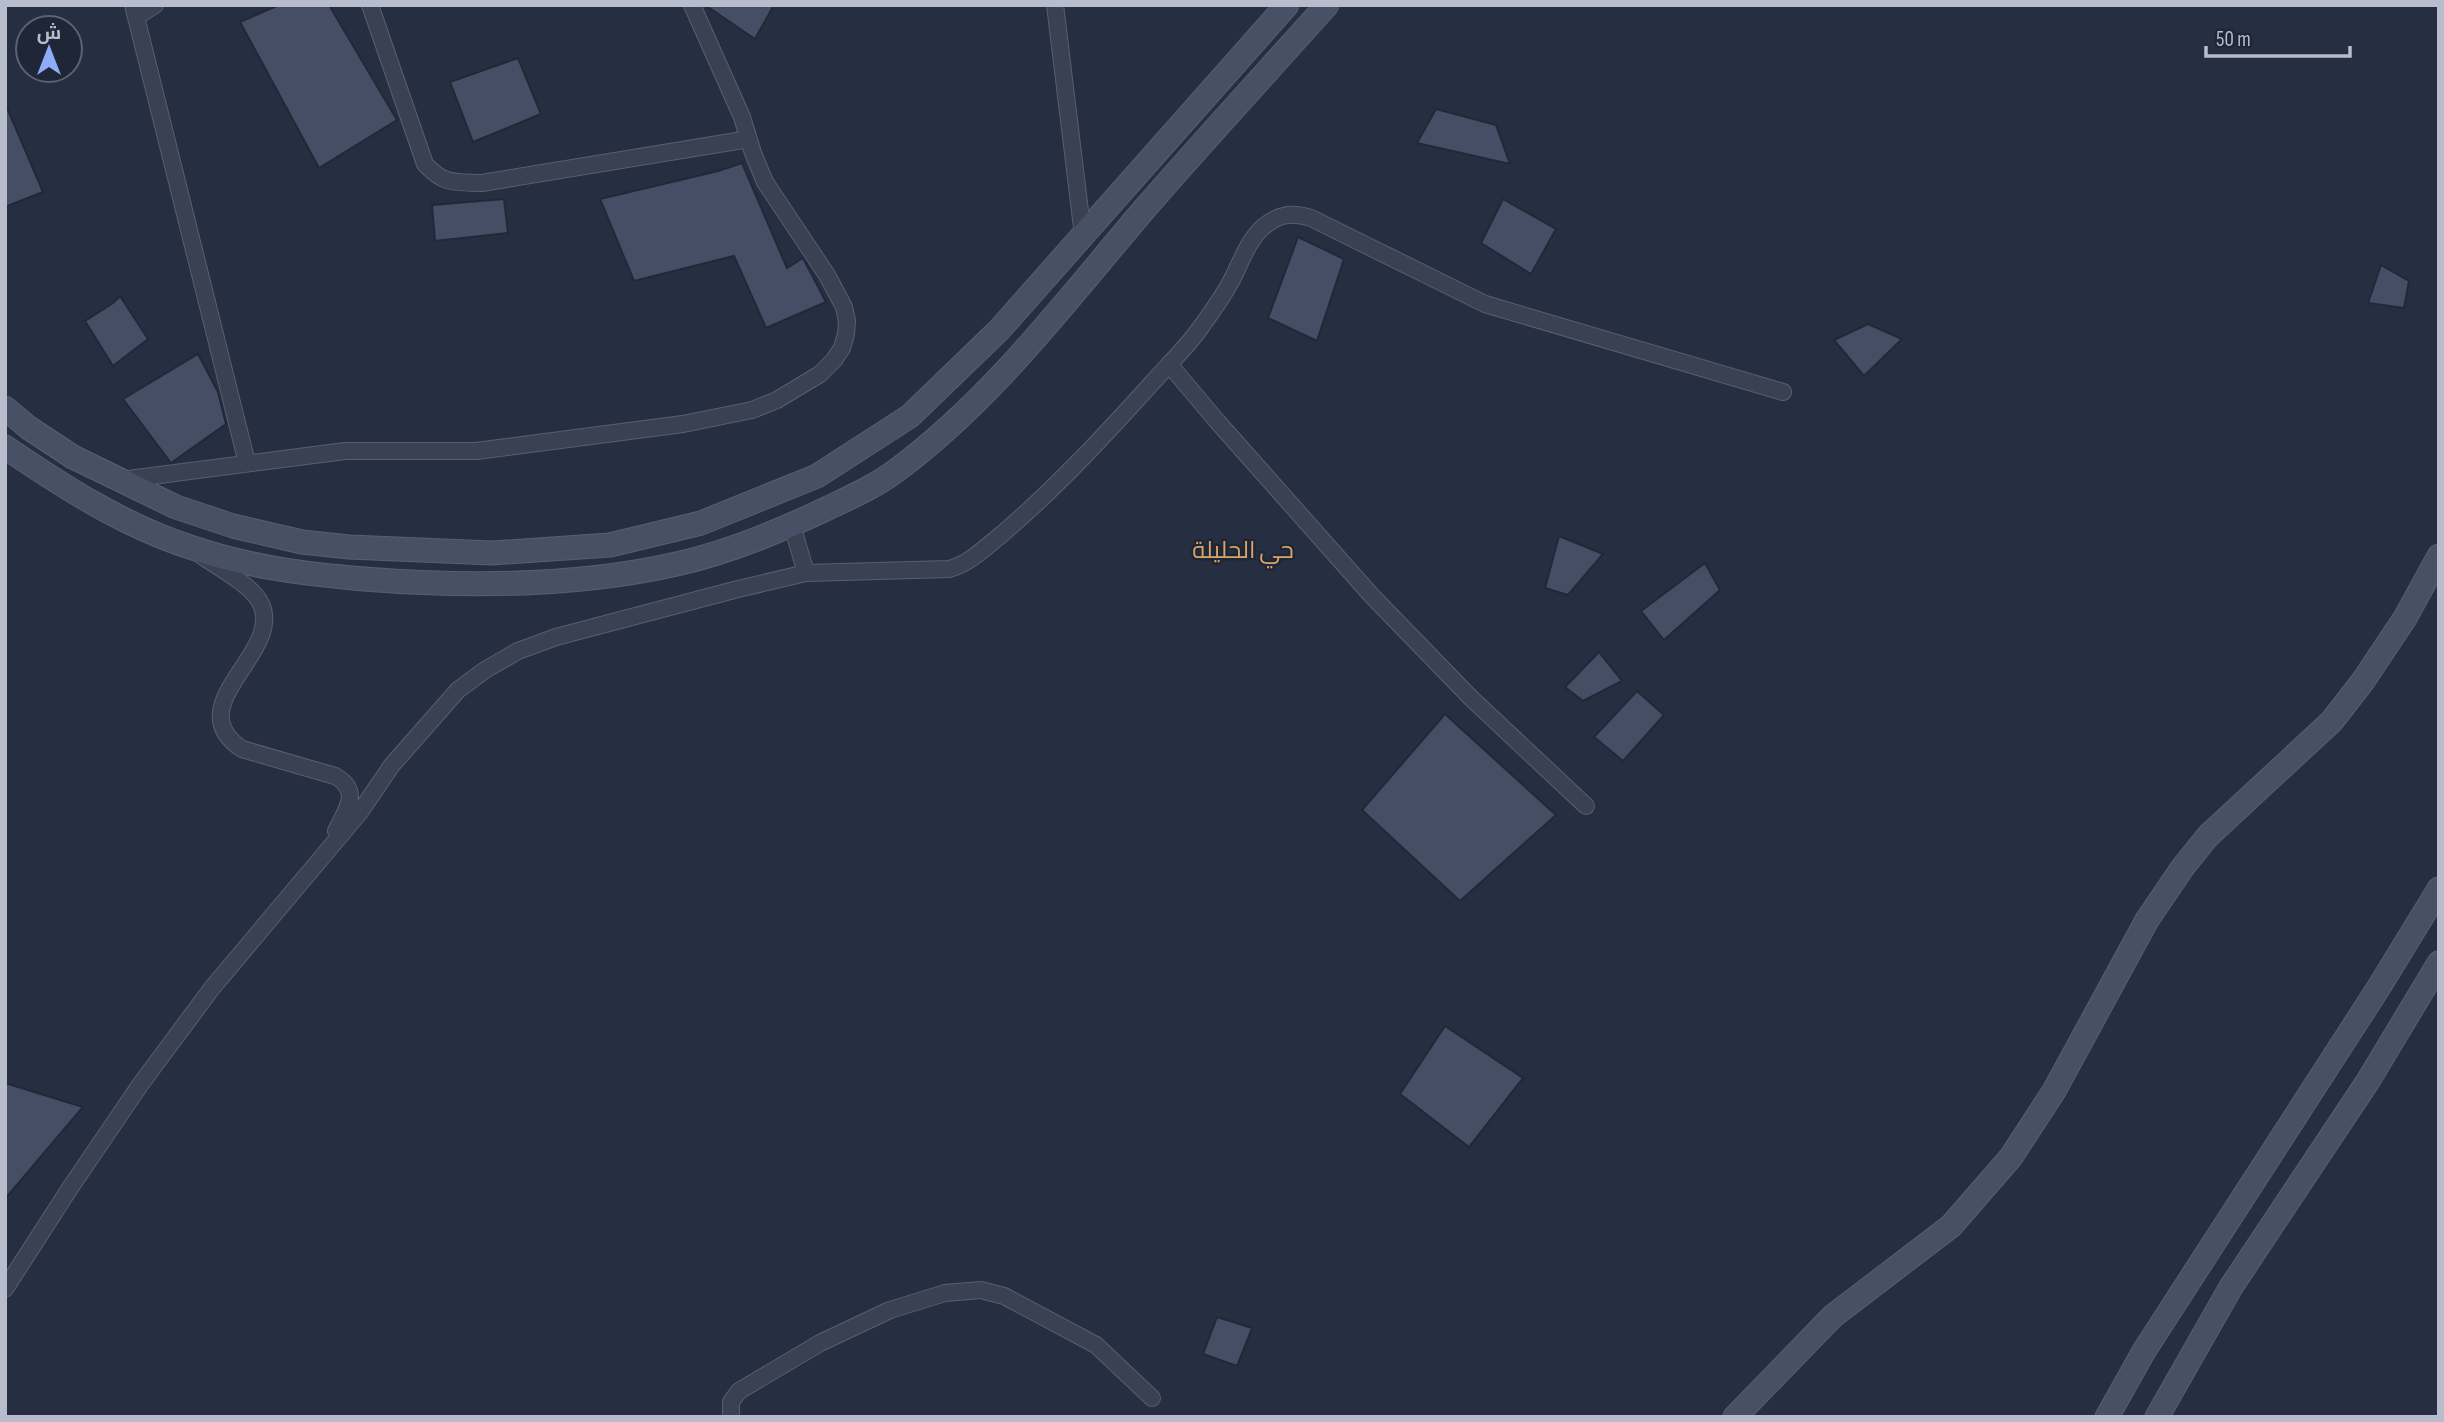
<svg xmlns="http://www.w3.org/2000/svg" width="2444" height="1422" viewBox="0 0 2444 1422" font-family="'Sofia Sans Condensed',Cairo,sans-serif">
	<style>
		.building { fill: #454e64; stroke: #212839; stroke-width: 2 }
		.lines { fill: none; stroke-linecap: round; stroke-linejoin: round }
		.street-casing { stroke: #585f6f; stroke-width: 18 }
		.secondary-casing { stroke: #585f6f; stroke-width: 25 }
		.street { stroke: #3a4152; stroke-width: 16 }
		.secondary { stroke: #485065; stroke-width: 23 }
		.labels { text-anchor: middle; dominant-baseline: central; stroke-width: 5; stroke-linejoin: round; paint-order: stroke }
		.neighbourhood-label { font-size: 24px; fill: #d7a567; stroke: #1f2637 }
	</style>
	<rect width="100%" height="100%" fill="#262f42"/>
	<!-- building -->
	<path class="building" d="M279 5H329L397 120 319 168 240 22Z
		M705 5H774L755 39Z
		M518 58 541 114 473 142 450 82Z
		M5 103 43 192 5 207Z
		M1436 109 1496 125 1510 164 1417 143Z
		M742 163 787 268 803 258 826 302 766 328 734 256 634 281 600 199 718 171Z
		M504 199 508 233 435 241 432 205Z
		M1503 199 1556 229 1531 274 1481 243Z
		M1298 237 1344 259 1317 341 1268 318Z
		M2381 265 2409 281 2404 308 2368 303Z
		M120 296 148 339 113 366 85 321 113 303Z
		M1868 324 1902 339 1864 376 1834 340Z
		M198 354 218 392 226 424 171 463 123 399Z
		M1559 536 1603 554 1568 595 1545 588Z
		M1705 563 1720 590 1664 640 1641 611Z
		M1599 652 1622 681 1583 701 1565 687Z
		M1637 691 1664 715 1623 761 1594 737Z
		M1445 714 1556 815 1460 901 1362 810Z
		M1445 1026 1523 1078 1469 1147 1400 1094Z
		M5 1083 83 1107 5 1199Z
		M1217 1317 1252 1328 1237 1366 1203 1354Z"/>
	<g class="lines">
		<defs>
			<path id="street" d="M133 5 247 463
				M370 5 425 164C444 185 455 182 482 183L749 139
				M1055 5 1083 236
				M136 17 155 5
				M1169 364 1216 420 1372 596 1471 698 1586 806
				M121 480 345 451H476L683 424 752 410 777 400 820 374 834 360 842 348 846 334 847 321 844 307 827 275 765 182 753 153 742 117 692 5
				M792 525 806 573
				M202 556C218 567 251 585 260 602 287 651 176 705 242 749L335 776C362 791 346 810 336 831
				M5 1289 70 1188 140 1085 212 988 360 812 392 765 458 690 485 670 518 651 556 637 738 589 806 573 949 569C969 564 986 547 1002 534 1056 488 1104 436 1152 383 1168 365 1187 347 1201 327 1211 313 1222 298 1230 283 1240 265 1247 242 1262 228 1278 214 1291 212 1311 218L1485 304 1783 392
				M731 1417V1402L739 1391 820 1343 890 1310 945 1293 981 1290 1004 1296 1096 1345 1152 1398"/>
			<path id="secondary" d="M5 408 29 428 73 457 176 507 233 526 302 542 349 547 492 553 610 545 701 523 817 476 910 416 999 330 1287 5
				M5 447C64 487 124 526 193 548 249 567 305 574 364 579 465 587 572 587 672 565 725 554 778 532 828 508 851 497 876 486 897 470 995 397 1068 298 1147 206 1206 138 1267 72 1327 5
				M1735 1417 1833 1316 1951 1226 2011 1157 2054 1091 2147 920 2183 867 2208 836 2332 721 2363 681 2405 618 2439 556
				M2107 1417 2144 1351 2379 987 2439 889
				M2157 1417 2231 1287 2368 1081 2439 963"/>
		</defs>
		<!-- street casing -->
		<use href="#street" class="street-casing"/>
		<!-- secondary casing -->
		<use href="#secondary" class="secondary-casing"/>
		<!-- street -->
		<use href="#street" class="street"/>
		<!-- secondary -->
		<use href="#secondary" class="secondary"/>
	</g>
	<g class="labels">
		<!-- neighbourhood labels -->
		<g class="neighbourhood-label">
			<text x="1243" y="550">حي الحليلة</text>
		</g>
	</g>
	<!-- border -->
	<rect width="2444" height="1422" fill="none" stroke="#b7bdcc" stroke-width="14"/>
	<!-- north arrow -->
	<g transform="translate(49 49)"><circle r="33" fill="#1f2637" stroke="#5c6273" stroke-width="2"/>
	<path d="M0-5L12 26L0 18L-12 26Z" fill="#8facf9"/>
	<text y="-10" font-size="19" font-weight="bold" text-anchor="middle" fill="#b7bdcc">ش</text>
	</g>
	<!-- scale -->
	<path d="M2206 46v10h144v-10" fill="none" stroke="#b7bdcc" stroke-width="3.5"/>
	<text x="2216" y="46" font-size="21" fill="#b7bdcc" stroke="#1f2637" stroke-width="5" paint-order="stroke">50 m</text>
</svg>
